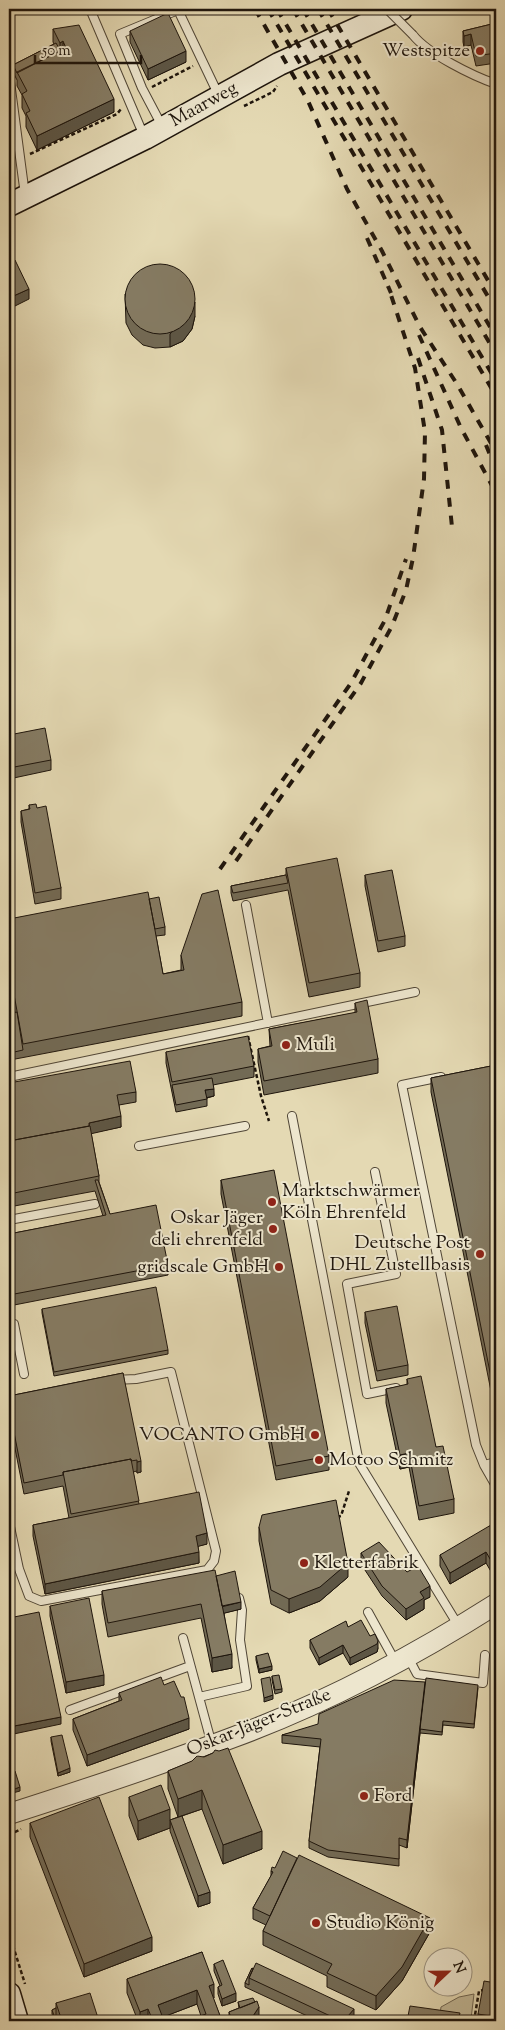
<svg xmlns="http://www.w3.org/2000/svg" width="505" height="2030" viewBox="0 0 505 2030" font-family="'Sorts Mill Goudy',serif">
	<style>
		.green { fill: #c2b897; stroke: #706652 }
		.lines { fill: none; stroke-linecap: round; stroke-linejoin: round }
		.service-casing { stroke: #504636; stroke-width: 10 }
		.tertiary-casing { stroke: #504636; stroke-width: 22 }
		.secondary-casing { stroke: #1e150c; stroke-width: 25 }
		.path { stroke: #1e150c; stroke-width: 2.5; stroke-dasharray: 4 2.5; stroke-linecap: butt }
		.service { stroke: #ede6ce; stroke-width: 8 }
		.tertiary { stroke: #ede6ce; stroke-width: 20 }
		.secondary { stroke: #ede6ce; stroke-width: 22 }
		.rail { stroke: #1e150c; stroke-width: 4; stroke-dasharray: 9 9; stroke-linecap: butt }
		.service-bridge-casing { stroke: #504636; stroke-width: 10; stroke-linecap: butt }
		.service-bridge { stroke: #ede6ce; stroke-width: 8 }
		.wall { fill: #726a55; stroke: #1e150c }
		.shaded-wall { fill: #5d5645; stroke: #1e150c }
		.building { fill: #857b63; stroke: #1e150c }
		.poi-dot { fill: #8f2418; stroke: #ede6ce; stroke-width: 2 }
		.labels { text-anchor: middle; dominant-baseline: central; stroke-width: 4; stroke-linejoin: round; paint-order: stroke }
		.poi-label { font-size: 19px; fill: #1e150c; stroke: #ede6ce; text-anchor: start }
		.street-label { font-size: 19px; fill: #1e150c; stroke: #ede6ce }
	</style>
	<rect width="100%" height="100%" fill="#e4d9b3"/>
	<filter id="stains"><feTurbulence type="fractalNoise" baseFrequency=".004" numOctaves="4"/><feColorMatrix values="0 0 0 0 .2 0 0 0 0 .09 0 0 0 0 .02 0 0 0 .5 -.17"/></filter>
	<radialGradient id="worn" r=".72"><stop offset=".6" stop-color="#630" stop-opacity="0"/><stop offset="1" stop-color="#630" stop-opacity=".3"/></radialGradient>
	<!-- green -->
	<path class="green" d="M474 1994 471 2019 440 2014 441 2007 459 1997Z"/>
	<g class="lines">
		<defs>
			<path id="service" d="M90 9 144 136
				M413 35C428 54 473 76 496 84
				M9 74 25 195
				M162 126 142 88 120 34 178 10 219 96
				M246 905 268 1023
				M9 1077 415 992
				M441 1077 402 1085 476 1445 484 1465 496 1486
				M292 1116 359 1463 458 1625
				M139 1146 245 1126
				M375 1172 396 1274 347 1284 367 1394 396 1388
				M9 1220 95 1204
				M9 1325 14 1324 24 1374
				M484 1465 496 1462
				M9 1522 19 1569 29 1596 41 1601 207 1570 214 1561 216 1551 171 1372 136 1379 114 1380
				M368 1612 395 1661
				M183 1638 212 1745
				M408 1657 417 1674 483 1683 485 1655
				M199 1697 247 1686 240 1640 242 1610 239 1598
				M70 1710 190 1666"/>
			<path id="tertiary" d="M9 1814C84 1790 160 1765 234 1737 326 1703 414 1656 496 1604"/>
			<path id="secondary" d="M9 205 145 138 279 64 401 9
				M9 1994 17 2021"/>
		</defs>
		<!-- service casing -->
		<use href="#service" class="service-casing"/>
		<!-- tertiary casing -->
		<use href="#tertiary" class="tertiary-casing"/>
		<!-- secondary casing -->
		<use href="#secondary" class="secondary-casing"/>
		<!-- path -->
		<path class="path" d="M152 87 193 66
			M244 106 273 92 277 86
			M30 154 117 114 121 109
			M248 1036 261 1096 269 1121
			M337 1517 341 1516 349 1491
			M9 1835 21 1829
			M9 1933 25 1984
			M398 2021 409 2015
			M474 2021 479 1991 484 1990"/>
		<!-- service -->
		<use href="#service" class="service"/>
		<!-- tertiary -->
		<use href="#tertiary" class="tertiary"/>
		<!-- secondary -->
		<use href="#secondary" class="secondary"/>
		<!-- rail -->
		<path class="rail" d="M255 9 308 101 347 189 382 251 420 327 457 384 496 452
			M268 9 496 396
			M277 9 496 381
			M293 9 496 354
			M303 9 496 337
			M318 9 496 310
			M328 9 496 294
			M367 238 391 293
			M419 335 461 428 496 493
			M418 358 442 430 452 527
			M486 445 496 470
			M236 861 361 683 392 626 406 590 413 558 424 479 425 432 415 368 388 286
			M220 869 351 683 385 620 406 559"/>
		<defs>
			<path id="service-bridge" d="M387 9 413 35"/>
		</defs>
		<!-- service-bridge casing -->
		<use href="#service-bridge" class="service-bridge-casing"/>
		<!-- service-bridge -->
		<use href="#service-bridge" class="service-bridge"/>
	</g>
	<!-- wall -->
	<path class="wall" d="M496 23V63L476 66 471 45 464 47 463 42V31Z
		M53 29 114 112 37 150 26 127V116L22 108V95L17 86V80L13 72V65L54 44 53 42Z
		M130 31 186 62 148 80 130 42Z
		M125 294 195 316 192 329 183 341 170 347 155 348 143 345 132 335 126 323Z
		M9 735 51 760V770L9 779Z
		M29 805 37 808 61 888V899L35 904 21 822V811L29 809Z
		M286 868 360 973V987L309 997 288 890 233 901 231 893V886L286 875Z
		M365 875 405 936V946L378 952 365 886Z
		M149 899 165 927V935L156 936 163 974 181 970V955L242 1002V1016L10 1060 9 1053V1014L15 1013 9 980V919Z
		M355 1003 378 1059V1073L264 1095 258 1062V1049L270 1046 269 1029 355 1013Z
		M166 1052 254 1066V1077L213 1085 214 1096 207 1098V1106L176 1112 166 1063Z
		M496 1065V1416L431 1092V1078Z
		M9 1083 136 1092V1102L119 1105 121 1127 91 1133 99 1176V1182L110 1214 168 1265V1275L9 1306V1234L103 1216 95 1191 9 1207Z
		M221 1180 329 1456V1470L276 1480 221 1194Z
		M42 1309 168 1350V1354L54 1376 42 1313Z
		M365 1312 408 1365V1375L377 1381 365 1323Z
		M123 1373 141 1472 137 1473V1471L133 1472 139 1504 207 1544 198 1546 199 1563 45 1594 33 1536V1525L69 1518 63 1486 24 1494 9 1418V1396Z
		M407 1379 436 1447 454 1499V1513L419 1520 409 1467 400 1469 386 1403V1389L407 1385Z
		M496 1420V1447L494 1434V1421Z
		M259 1527 348 1577 320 1601 289 1613 271 1604 259 1541Z
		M496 1534V1580L486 1563 450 1584 440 1566V1555Z
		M361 1553 430 1597 424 1600V1609L406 1620 382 1596 361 1564Z
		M216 1576 241 1609 224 1613 232 1668 212 1672 201 1618 108 1637 102 1604V1591Z
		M50 1606 104 1685 66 1693 50 1616Z
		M348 1627 370 1636 378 1648 377 1652 350 1665 343 1653 319 1665 310 1648V1640Z
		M256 1656 272 1670 259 1673 256 1660Z
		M272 1676 282 1689V1692L275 1694 272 1680Z
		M164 1685 189 1729 87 1766 73 1730V1719L119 1701V1693Z
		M478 1688 474 1728 443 1725 442 1735 420 1733 407 1848 399 1845V1866L328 1857 309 1848V1841L320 1747 282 1743V1735Z
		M51 1737 70 1772 58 1776 51 1741Z
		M213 1753 262 1849 223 1864 202 1809 182 1816 210 1903 198 1907 170 1831V1820L178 1817 168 1789V1771Z
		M129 1797 170 1828 138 1840 129 1816Z
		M30 1823 152 1951 84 1977 30 1837Z
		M271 1871 430 1932 402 1981 376 2010 327 1987V1976L263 1945V1931L266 1925 253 1919V1908L271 1876Z
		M202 1952 214 1998H213L222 2021 201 2016 197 2004 163 2017 164 2021H138L127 1993V1979Z
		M214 1964 236 2001 222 2006 218 1994V1987L220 1986 214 1971Z
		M252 1968 354 2017 376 2021H318L245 1987V1983Z
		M496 1983V2021H478V2014Z
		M238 2002 259 2017 257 2021H229V2012L239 2008Z
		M56 2003 99 2021H55L52 2014V2010L56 2008Z"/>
	<!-- shaded-wall -->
	<path class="shaded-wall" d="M471 34V45L464 47V36Z
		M63 41V55L60 57V43Z
		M186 51V62L148 80V69Z
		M114 99V112L37 150V136Z
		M29 289V299L9 309V298Z
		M195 302V316L192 329 183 341 170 347V334Z
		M214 1089V1096L205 1098V1090Z
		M121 1116V1127L90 1134 89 1123Z
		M409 1453V1467L400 1469V1455Z
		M141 1461V1472L137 1473V1462Z
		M207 1533V1544L196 1547V1536Z
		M199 1552V1563L45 1594V1584Z
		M486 1552V1563L450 1584V1573Z
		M348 1563V1577L320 1601 289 1613V1599Z
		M430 1586V1597L424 1600V1609L406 1620V1609L420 1592Z
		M241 1602V1609L221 1614V1607Z
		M378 1641V1648L377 1652 350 1665V1658Z
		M343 1645V1653L319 1665V1658Z
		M232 1654V1668L212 1672V1658Z
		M272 1666V1670L259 1673V1669Z
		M104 1675V1685L66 1693V1682Z
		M425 1682 420 1733 407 1848V1840Z
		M273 1695V1699L264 1702V1698Z
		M61 1717V1724L9 1735V1727Z
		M189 1718V1729L87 1766V1755Z
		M70 1768V1772L58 1776V1773Z
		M20 1787V1791L9 1794V1791Z
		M202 1790V1809L178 1817V1799Z
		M170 1809V1828L138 1840V1821Z
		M262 1831V1849L223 1864V1845Z
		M210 1892V1903L198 1907V1896Z
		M430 1918V1932L402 1981 376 2010V1996Z
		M152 1937V1951L84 1977V1964Z
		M214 1984V1998L209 2000V1986Z
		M197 1990V2004L158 2019V2005Z
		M236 1993V2001L222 2006V1999Z
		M259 2007V2017L257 2021H253V2016Z
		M148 2009V2021H140V2012Z
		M354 2009V2020L343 2021Z"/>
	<!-- building -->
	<path class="building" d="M168 13 186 51 148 69 130 31Z
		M496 23V53L476 56 471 34 464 36 463 31Z
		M79 25 114 99 37 136 26 113 30 111 22 94 27 91 17 72 66 48 63 41 60 43 53 29Z
		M56 43 60 50 63 48 64 49 17 73 13 65Z
		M15 260 29 289 9 298V263Z
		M125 299a35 35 0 1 1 70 0a35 35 0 1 1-70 0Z
		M45 728 51 760 9 768V735Z
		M36 804 37 808 46 806 61 888 35 893 21 811 30 809 29 805Z
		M337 858 360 973 309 983 286 868Z
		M392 870 405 936 378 941 365 875Z
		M286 875 288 883 233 893 231 886Z
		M218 890 242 1002 23 1044 9 967V919L148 892 163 974 184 970 181 955 202 894Z
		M159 897 165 927 155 929 149 899Z
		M367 1000 378 1059 264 1081 258 1049 272 1046 269 1029 357 1012 355 1003Z
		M17 1012 23 1050 10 1053 9 1046V1014Z
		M248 1036 254 1066 172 1082 166 1052Z
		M130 1061 136 1092 117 1095 121 1116 89 1123V1126L9 1141V1083Z
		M496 1065V1402L431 1078Z
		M212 1078 214 1089 205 1090 207 1099 176 1105 172 1085Z
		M90 1126 99 1176 9 1194V1141Z
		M274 1170 329 1456 276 1466 221 1180Z
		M95 1180H98L110 1214 156 1205 168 1265 9 1295V1234L106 1215Z
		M156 1287 168 1350 54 1372 42 1309Z
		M397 1306 408 1365 377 1371 365 1312Z
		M123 1373 141 1461 137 1462V1460L131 1461V1459L63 1472V1475L24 1483 9 1407V1396Z
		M421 1376 436 1447 443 1446 454 1499 419 1506 409 1453 400 1455 386 1389 408 1384 407 1379Z
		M496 1420V1433L494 1421Z
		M131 1459 139 1501 71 1514 63 1472Z
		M199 1492 207 1533 196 1536 199 1552 45 1584 33 1525Z
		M336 1500 348 1563 320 1587 289 1599 271 1590 259 1527 262 1515Z
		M491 1525 496 1534V1569L486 1552 450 1573 440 1555Z
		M379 1542 407 1572 418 1566 430 1586 420 1592 424 1598 406 1609 382 1586 361 1553Z
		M215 1570 232 1654 212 1658 201 1604 108 1623 102 1591Z
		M235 1571 241 1602 222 1606 216 1576Z
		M89 1598 104 1675 66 1682 50 1606Z
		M39 1612 61 1717 9 1727V1618Z
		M361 1620 370 1636 375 1634 378 1641 377 1644 350 1658 343 1645 319 1658 310 1640 346 1621 348 1627Z
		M268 1653 272 1666 259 1669 256 1656Z
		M279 1675 282 1689 275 1690 272 1676Z
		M161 1677 164 1685 174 1681 181 1697H184L189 1718 87 1755 73 1719 122 1700 119 1693Z
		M270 1677 273 1695 264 1698 261 1679Z
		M426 1678 478 1685 474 1724 443 1721 442 1732 420 1729Z
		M394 1680 425 1682 407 1840 399 1838V1859L328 1850 309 1841 321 1739 282 1735 318 1724 319 1714Z
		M62 1735 70 1768 58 1773 51 1737Z
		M228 1748 262 1831 223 1845 202 1790 178 1799 168 1771 192 1761 197 1756 204 1757 213 1753 215 1750 219 1751Z
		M15 1771 20 1787 9 1791V1773Z
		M161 1785 170 1809 138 1821 129 1797Z
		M99 1797 152 1937 84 1964 30 1823Z
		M182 1816 210 1892 198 1896 170 1820Z
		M283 1851 297 1858 270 1916 253 1908 273 1872 271 1871 272 1867 275 1868Z
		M299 1855 430 1918 402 1967 376 1996 327 1973 332 1964 263 1931Z
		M202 1952 214 1984 209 1986 222 2021H186L206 2014 197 1990 158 2005 164 2021H153L148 2009 140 2012 127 1979Z
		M223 1960 236 1993 222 1999 218 1987 222 1985 214 1964Z
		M256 1963 354 2009 348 2016H343L342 2021H341L249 1978Z
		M252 1968 253 1969 249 1978V1985L245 1983Z
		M484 1981 496 1983V2017L478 2014Z
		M90 1993 99 2021H62L56 2003Z
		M253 1998 255 2002 240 2008 238 2002Z
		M257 2001 259 2007 253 2016 255 2021H232L229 2012Z
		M410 2006 460 2013 458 2021H407Z
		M56 2008V2021L52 2010Z
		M343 2016 376 2020V2021H342Z
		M313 2017 318 2021H309Z"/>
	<!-- markers -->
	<g class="poi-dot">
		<circle cx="480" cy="51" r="5"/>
		<circle cx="286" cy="1045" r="5"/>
		<circle cx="272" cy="1202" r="5"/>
		<circle cx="273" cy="1229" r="5"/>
		<circle cx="480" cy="1254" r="5"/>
		<circle cx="279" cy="1267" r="5"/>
		<circle cx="315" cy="1435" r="5"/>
		<circle cx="319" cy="1460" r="5"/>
		<circle cx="304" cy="1563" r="5"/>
		<circle cx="364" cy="1796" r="5"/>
		<circle cx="316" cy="1923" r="5"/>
	</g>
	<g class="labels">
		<!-- poi labels -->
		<g class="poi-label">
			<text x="470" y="51" text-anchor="end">Westspitze</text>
			<text x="296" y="1045">Muli</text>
			<text x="282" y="1191">Marktschwärmer<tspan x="282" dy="22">Köln Ehrenfeld</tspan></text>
			<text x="263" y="1218" text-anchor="end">Oskar Jäger<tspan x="263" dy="22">deli ehrenfeld</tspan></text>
			<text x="470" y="1243" text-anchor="end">Deutsche Post<tspan x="470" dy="22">DHL Zustellbasis</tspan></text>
			<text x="269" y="1267" text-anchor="end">gridscale GmbH</text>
			<text x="305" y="1435" text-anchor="end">VOCANTO GmbH</text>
			<text x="329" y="1460">Motoo Schmitz</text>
			<text x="314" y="1563">Kletterfabrik</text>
			<text x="374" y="1796">Ford</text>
			<text x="326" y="1923">Studio König</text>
		</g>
		<!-- street labels -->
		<g class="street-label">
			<text transform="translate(204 105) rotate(-29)">Maarweg</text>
			<text transform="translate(259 1723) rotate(-22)">Oskar-Jäger-Straße</text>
		</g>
	</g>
	<!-- margin -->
	<rect width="505" height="2030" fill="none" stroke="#e4d9b3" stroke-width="30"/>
	<rect x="10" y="10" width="485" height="2010" fill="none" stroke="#1e150c" stroke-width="2.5"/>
	<rect x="15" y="15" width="475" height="2000" fill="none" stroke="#1e150c"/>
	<!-- north arrow -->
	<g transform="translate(448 1972) rotate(68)"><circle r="24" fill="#ede6ce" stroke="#9a9280"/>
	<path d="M0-4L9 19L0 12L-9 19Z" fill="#8f2418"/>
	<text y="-8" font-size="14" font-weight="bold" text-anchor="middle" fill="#1e150c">N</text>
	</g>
	<!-- scale -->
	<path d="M35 55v8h106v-8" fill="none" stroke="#1e150c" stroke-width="2.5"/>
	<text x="42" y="55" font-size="15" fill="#1e150c" stroke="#ede6ce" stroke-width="4" paint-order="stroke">50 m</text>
	<rect width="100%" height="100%" filter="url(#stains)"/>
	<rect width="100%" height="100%" fill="url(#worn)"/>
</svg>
